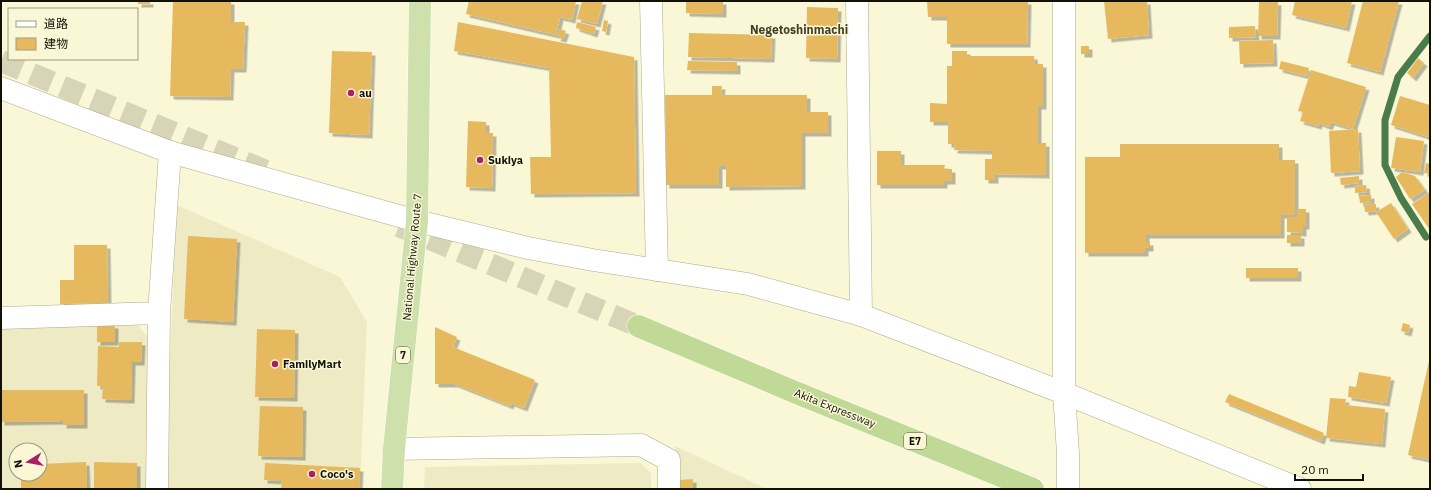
<svg xmlns="http://www.w3.org/2000/svg" width="1431" height="490" viewBox="0 0 1431 490" font-family="'IBM Plex Sans','Noto Sans JP',sans-serif">
	<style>
		.built { fill: #eeeac3; fill-rule: evenodd }
		.lines { fill: none; stroke-linecap: round; stroke-linejoin: round }
		.stream { stroke: #4a7c4b; stroke-width: 7 }
		.building { fill: #e7b95f; filter: url(#shadow) }
		.motorway-tunnel { stroke: #d7d4b8; stroke-width: 22; stroke-dasharray: 22 11; stroke-linecap: butt }
		.minor-casing { stroke: #adab8c; stroke-width: 23 }
		.tertiary-casing { stroke: #adab8c; stroke-width: 23 }
		.trunk-casing { stroke: #fff; stroke-width: 23 }
		.motorway-casing { stroke: #fff; stroke-width: 23 }
		.minor { stroke: #fff; stroke-width: 22 }
		.tertiary { stroke: #fff; stroke-width: 22 }
		.trunk { stroke: #cee0ab; stroke-width: 22 }
		.motorway { stroke: #c1d996; stroke-width: 22 }
		.poi-dot { fill: #a91f63; stroke: #faf7d7; stroke-width: 1.5 }
		.labels { text-anchor: middle; dominant-baseline: central; stroke-width: 3; stroke-linejoin: round; paint-order: stroke }
		.shield { fill: #faf7d7; stroke: #585645; stroke-width: 1 }
		.shield-label { font-size: 10px; font-weight: bold; fill: #121106 }
		.poi-label { font-size: 11px; font-weight: bold; fill: #121106; stroke: #faf7d7; text-anchor: start }
		.street-label { font-size: 11px; fill: #121106; stroke: #faf7d7 }
		.neighbourhood-label { font-size: 12px; font-weight: bold; fill: #423f25; stroke: #faf7d7 }
	</style>
	<defs>
		<filter id="shadow"><feDropShadow dx="3.5" dy="3.5" stdDeviation="0" flood-color="#0004"/></filter>
	</defs>
	<rect width="100%" height="100%" fill="#faf7d7"/>
	<!-- built -->
	<path class="built" d="M177 205 340 277 367 322 360 489H164Z
		M135 321 148 338 147 489H1V324ZM16 450H40V474H16Z
		M675 446 767 489H676Z
		M641 463 651 473V489H424L425 467Z"/>
	<g class="lines">
		<!-- stream -->
		<path class="stream" d="M1426 237 1401 198 1385 165V120L1398 77 1430 36"/>
	</g>
	<!-- building -->
	<path class="building" d="M138 1H150V4H138Z
		M173 1H231V22H245L243 69H231L230 97 170 96Z
		M469 1H576L572 20 560 17 556 35 466 14Z
		M582 1H603L597 24 577 19Z
		M686 1H723V14L686 13Z
		M927 1H1028L1027 44H947V17H928Z
		M1104 1H1147L1149 35 1108 39Z
		M1295 1H1352L1346 28 1292 15Z
		M1363 1H1399L1380 72 1347 63Z
		M1259 2H1278L1277 36H1258Z
		M807 7 838 8 837 59 806 58Z
		M604 20 608 21 606 32 602 31Z
		M458 22 634 57 636 193 531 194 530 157H551L549 68 454 51Z
		M577 22 596 27 594 34 576 28Z
		M1255 26 1256 37 1229 38V27Z
		M560 29 566 31 563 39 557 38Z
		M689 33 772 35 771 59 688 57Z
		M1273 40 1274 63 1240 64 1239 41Z
		M1081 46H1089V54H1081Z
		M332 51 372 52 369 135 329 133Z
		M952 51H967V56H1034L1035 64H1043V106H1038V143H1046V175L995 174V180H985V159H992V151L954 150 955 144H948V122H930V103L947 104V66H952Z
		M1418 58 1424 63 1413 78 1407 73Z
		M688 61 737 62V71L687 70Z
		M1281 61 1309 68 1307 76 1279 69Z
		M1311 70 1366 87 1353 129 1331 122 1329 127 1319 123 1318 126 1300 121 1303 112 1298 111Z
		M712 86H722L721 95H807V112H828V133H802V186L726 187V166H719V185H666L665 95H712Z
		M1400 96 1430 105 1428 116 1430 117V130L1428 137 1391 125Z
		M468 121 486 122V133H493L492 188 466 187Z
		M1358 129 1360 171 1331 173 1329 131Z
		M1396 137 1424 141 1420 172 1391 168Z
		M1120 144H1279V160H1295V215H1281V235H1146V242H1150V248H1145V253H1085V157H1120Z
		M877 151H901V165H945L944 169H952V181H944V185H877Z
		M1426 163 1430 164V174L1424 173Z
		M1402 172 1415 176 1425 190 1410 199 1396 177Z
		M1359 176V183L1341 185 1340 178Z
		M1366 185 1367 192 1355 193V186Z
		M1430 192V230L1412 204Z
		M1371 195V202L1360 203 1359 196Z
		M1391 203 1408 229 1394 239 1376 212Z
		M1376 204V211L1365 212 1364 205Z
		M1297 209H1306V226H1303V233L1287 232V217H1297Z
		M1287 235H1301V243H1287Z
		M188 236 237 239 233 322 184 319Z
		M74 245H107L108 303 60 304V280H74Z
		M1246 268H1298V278H1246Z
		M1403 323 1410 325 1408 333 1401 331Z
		M97 325H115V342H97Z
		M435 327 457 337 453 347 535 380 524 408 511 403 510 406 455 384H435Z
		M257 329 295 330 294 398 255 397Z
		M119 342H142L141 362H132L131 400 102 399 103 386H97L98 346 119 347Z
		M1429 361H1430V460L1408 455Z
		M1359 372 1391 377 1386 403 1348 397 1349 386 1356 387Z
		M1 390H84V425H63V421L1 422Z
		M1229 394 1324 433 1321 441 1225 402Z
		M1330 398 1346 399 1345 405 1385 409 1382 444 1326 438Z
		M260 406 303 407 302 457 258 456Z
		M86 462 87 489H21V474H40V464Z
		M94 462 137 463V489H94Z
		M265 463 360 468 359 489H281L282 481 264 480Z
		M693 479V489H680V480Z"/>
	<g class="lines">
		<!-- motorway-tunnel -->
		<path class="motorway-tunnel" d="M1 61 266 171
			M399 226 638 326"/>
		<defs>
			<path id="minor" d="M651 1 657 270
				M857 1 861 315
				M1064 1V393L1068 453V489
				M1 318 159 313
				M394 449 641 445 669 460V489
				M157 489 159 313 170 152"/>
			<path id="tertiary" d="M1 88 170 152 417 221 528 248 593 260 748 284 861 315 1064 393 1300 489"/>
			<path id="trunk" d="M392 489 394 449 417 221 420 1"/>
			<path id="motorway" d="M638 326 797 393 1033 489"/>
		</defs>
		<!-- minor casing -->
		<use href="#minor" class="minor-casing"/>
		<!-- tertiary casing -->
		<use href="#tertiary" class="tertiary-casing"/>
		<!-- trunk casing -->
		<use href="#trunk" class="trunk-casing"/>
		<!-- motorway casing -->
		<use href="#motorway" class="motorway-casing"/>
		<!-- minor -->
		<use href="#minor" class="minor"/>
		<!-- tertiary -->
		<use href="#tertiary" class="tertiary"/>
		<!-- trunk -->
		<use href="#trunk" class="trunk"/>
		<!-- motorway -->
		<use href="#motorway" class="motorway"/>
	</g>
	<!-- markers -->
	<g class="poi-dot">
		<circle cx="351" cy="93" r="4"/>
		<circle cx="480" cy="160" r="4"/>
		<circle cx="275" cy="364" r="4"/>
		<circle cx="312" cy="474" r="4"/>
	</g>
	<g class="labels">
		<!-- shield labels -->
		<g class="shield">
			<rect x="396" y="347" width="14" height="16" rx="3"/>
			<rect x="904" y="433" width="22" height="16" rx="3"/>
		</g>
		<g class="shield-label">
			<text x="403" y="355">7</text>
			<text x="915" y="441">E7</text>
		</g>
		<!-- poi labels -->
		<g class="poi-label">
			<text x="359" y="93">au</text>
			<text x="488" y="160">Sukiya</text>
			<text x="283" y="364">FamilyMart</text>
			<text x="320" y="474">Coco's</text>
		</g>
		<!-- street labels -->
		<g class="street-label">
			<text transform="translate(412 257) rotate(-85)">National Highway Route 7</text>
			<text transform="translate(835 408) rotate(22)">Akita Expressway</text>
		</g>
		<!-- neighbourhood labels -->
		<g class="neighbourhood-label">
			<text x="799" y="29">Negetoshinmachi</text>
		</g>
	</g>
	<!-- border -->
	<rect width="1431" height="490" fill="none" stroke="#121106" stroke-width="4"/>
	<!-- legend -->
	<rect x="8" y="8" width="130" height="52" fill="#faf7d7" stroke="#9d9b83"/>
	<rect x="16" y="21" width="20" height="6" fill="#ffffff" stroke="#9d9b83"/>
	<text x="44" y="28" font-size="12" fill="#121106">道路</text>
	<rect x="16" y="38" width="20" height="12" fill="#e7b95f" stroke="#9d9b83"/>
	<text x="44" y="48" font-size="12" fill="#121106">建物</text>
	<!-- north arrow -->
	<g transform="translate(28 462) rotate(259)"><circle r="19" fill="#faf7d7" stroke="#9d9b83"/>
	<path d="M0-3L7 15L0 10L-7 15Z" fill="#a91f63"/>
	<text y="-6" font-size="11" font-weight="bold" text-anchor="middle" fill="#121106">N</text>
	</g>
	<!-- scale -->
	<path d="M1295 474v6h68v-6" fill="none" stroke="#121106" stroke-width="2"/>
	<text x="1301" y="474" font-size="12" fill="#121106" stroke="#faf7d7" stroke-width="3" paint-order="stroke">20 m</text>
</svg>
